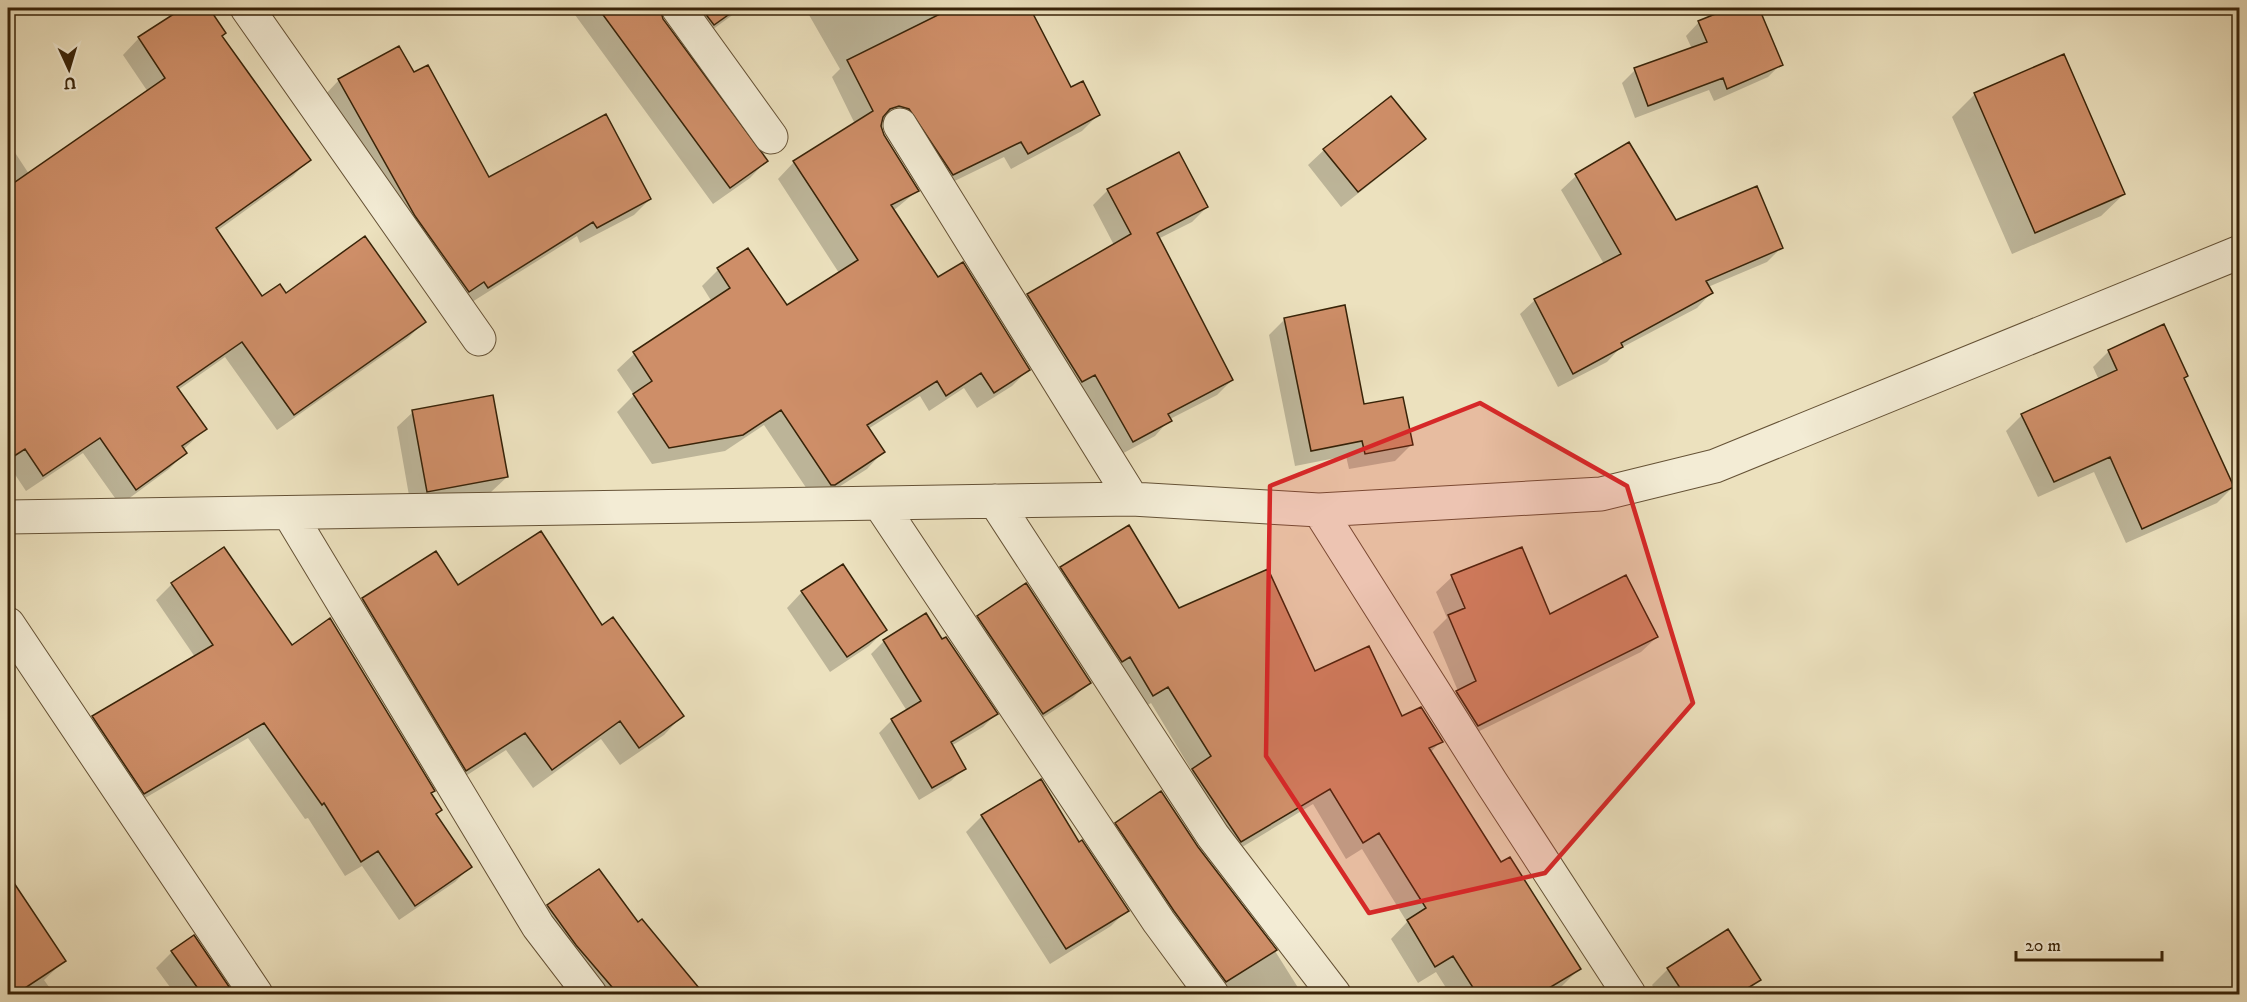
<svg xmlns="http://www.w3.org/2000/svg" width="2247" height="1002" viewBox="0 0 2247 1002" font-family="'IM FELL DW Pica',serif">
	<style>
		.shadow { fill: #0003 }
		.building { fill: #ce8e68; stroke: #382308; stroke-width: 1.5 }
		.lines { fill: none; stroke-linecap: round; stroke-linejoin: round }
		.minor-casing { stroke: #655236; stroke-width: 35 }
		.minor { stroke: #f3ecd5; stroke-width: 33 }
		.marked { fill: #d62828; fill-opacity: 0.2; stroke: #d62828; stroke-width: 4.5; stroke-linejoin: round }
	</style>
	<rect width="100%" height="100%" fill="#ece1be"/>
	<filter id="stains"><feTurbulence type="fractalNoise" baseFrequency=".00333" numOctaves="4"/><feColorMatrix values="0 0 0 0 .2 0 0 0 0 .09 0 0 0 0 .02 0 0 0 .5 -.17"/></filter>
	<radialGradient id="worn" r=".72"><stop offset=".6" stop-color="#630" stop-opacity="0"/><stop offset="1" stop-color="#630" stop-opacity=".3"/></radialGradient>
	<!-- shadow -->
	<path class="shadow" d="M186 8H207L224 33 221 37 309 160 293 176 217 231 262 298 286 295 424 322 408 338 277 430 225 357 178 390 205 429 183 450 185 453 169 469 120 505 83 453 26 491 8 464V142L29 174 148 92 123 55 139 38Z
		M570 8H658L661 20 766 161 750 178 713 204Z
		M670 8H742L697 41Z
		M805 8H1029L1070 89 1099 114 1082 131 1011 169 1004 157 936 190 893 125 881 122 883 136 917 191 893 211 938 279 1028 370 1012 386 977 408 964 388 929 411 920 396 868 429 883 452 867 469 817 501H815L764 425 725 451 652 464 617 412 634 395 617 370 634 354 712 302 702 286 718 270 786 307 839 273 778 179 794 162 855 124 832 77 840 69Z
		M1734 8H1757L1781 64 1768 77 1714 101 1709 90 1635 118 1622 83 1635 70 1692 49 1686 36 1699 22Z
		M2064 56 2124 194 2101 216 2012 254 1952 117 1975 94Z
		M414 74 488 179 650 199 634 215 580 243 577 236 472 302 324 96 339 80Z
		M1424 139 1408 154 1341 207 1308 165 1324 150Z
		M1628 144 1675 222 1781 248 1767 262 1708 287 1711 293 1697 308 1619 349 1607 362 1558 387 1520 314 1535 300 1604 264 1561 190 1576 176Z
		M1108 190 1207 207 1192 222 1158 239 1232 380 1217 395 1170 419 1155 436 1118 456 1013 310 1028 295 1114 245 1093 205Z
		M1285 319 1363 406 1411 445 1395 461 1349 469 1346 456 1295 466 1269 335Z
		M2109 351 2183 379 2233 487 2217 503 2126 543 2094 472 2038 497 2006 431 2022 415 2099 380 2093 367Z
		M413 412 507 477 491 492 411 507 397 427Z
		M224 549 291 647 430 794 440 810 435 815 470 867 455 882 399 920 362 866 345 876 308 818 305 819 248 738 128 808 77 733 93 717 195 657 156 600 172 584Z
		M1061 568 1178 610 1314 673 1441 741 1430 753 1501 864 1579 969 1562 986 1548 994H1450L1436 972 1418 983 1391 939 1407 922 1362 849 1346 859 1313 804 1224 858 1176 787 1192 771 1151 703 1136 712 1044 585Z
		M1452 577 1549 616 1657 637 1641 652 1461 740 1441 708 1458 691 1433 632 1447 618 1436 592Z
		M457 587 682 716 664 735 620 765 601 739 533 788 506 750 447 788 344 618 363 599Z
		M802 592 885 630 869 646 830 672 787 608Z
		M926 615 942 641 996 714 983 727 951 746 964 768 951 781 919 800 879 733 892 720 907 711 871 654 884 641Z
		M978 617 1089 682 1073 698 1027 728 963 633Z
		M8 660 13 667 8 672Z
		M982 816 1078 844 1127 910 1111 926 1050 964 966 832Z
		M8 824 14 832 8 839Z
		M1116 824 1197 848 1275 951 1302 994H1209L1101 840Z
		M8 876 64 961 44 980 54 994H8Z
		M548 906 638 924 641 921 703 994H590L533 922Z
		M194 937 232 994H175L156 968 172 952Z
		M1668 969 1759 980 1744 994H1658L1652 985Z"/>
	<!-- building -->
	<path class="building" d="M183 8H209L226 33 222 36 311 160 216 228 262 296 280 284 286 293 365 236 426 322 294 415 242 342 177 387 207 429 182 446 187 453 136 490 100 438 43 476 25 449 8 460V187L165 78 138 37Z
		M598 8H660L663 19 768 161 730 188Z
		M701 8H738L714 25Z
		M952 8H1030L1071 87 1083 81 1100 115 1028 154 1021 142 953 175 909 109 899 106 890 109 883 117 881 126 884 135 919 191 891 205 938 277 963 262 1030 370 994 393 981 373 946 396 937 381 867 425 885 452 835 485H831L781 410 743 435 669 448 633 394 652 381 633 352 730 288 717 268 748 248 787 305 858 260 793 161 873 111 847 60Z
		M1730 8H1759L1783 65 1727 89 1723 78 1648 106 1634 68 1707 42 1698 21Z
		M399 46 414 72 428 65 489 177 606 114 651 199 597 228 593 222 488 288 484 282 469 292 415 216 338 79Z
		M2064 54 2125 194 2035 233 1974 93Z
		M1391 96 1426 139 1358 192 1323 149Z
		M1629 142 1676 220 1757 186 1783 248 1706 281 1713 293 1621 343 1623 347 1573 374 1534 299 1621 254 1575 174Z
		M1179 152 1208 207 1157 233 1233 380 1168 414 1172 421 1133 442 1095 375 1082 382 1027 294 1131 234 1107 189Z
		M1345 305 1364 404 1403 397 1413 445 1365 454 1362 441 1311 451 1284 318Z
		M2164 324 2188 376 2184 378 2234 487 2142 529 2110 457 2054 482 2021 414 2117 370 2108 350Z
		M493 395 508 477 427 492 412 410Z
		M1129 525 1179 608 1268 569 1315 671 1369 646 1402 716 1421 707 1443 742 1429 748 1501 862 1510 857 1581 969 1539 994H1477L1453 956 1435 967 1407 920 1426 908 1379 833 1363 843 1330 789 1241 842 1192 769 1211 756 1168 687 1153 696 1130 657 1122 662 1060 567Z
		M541 531 602 625 613 617 684 716 639 748 620 721 552 770 525 733 466 771 362 598 436 551 458 585Z
		M224 547 292 645 330 618 435 791 431 793 442 810 436 814 472 867 415 906 378 851 361 862 324 803 322 805 264 723 144 794 92 716 213 645 171 583Z
		M1522 547 1550 614 1626 575 1658 637 1478 726 1456 691 1476 681 1448 615 1465 608 1451 575Z
		M843 564 887 630 847 657 801 591Z
		M1026 583 1091 683 1043 714 977 616Z
		M926 613 942 639 946 637 998 714 951 742 966 769 932 788 891 719 921 701 883 640Z
		M1041 779 1079 842 1082 840 1129 911 1066 949 981 815Z
		M1161 791 1198 847 1277 950 1226 982 1174 911 1115 823Z
		M599 869 638 922 642 919 704 994H618L576 945 547 905Z
		M8 874 66 961 16 994H8Z
		M1728 929 1761 980 1738 994H1684L1667 968Z
		M194 935 234 994H202L171 951Z"/>
	<g class="lines">
		<defs>
			<path id="minor" d="M247 8 479 339
				M678 8 771 137
				M900 125 1132 499
				M995 501 1213 836 1334 994
				M880 504 1159 922 1212 994
				M1319 510 1491 782 1629 994
				M289 513 538 926 590 994
				M8 517 1132 499 1319 510 1601 494 1715 466 2240 252
				M8 624 256 994"/>
		</defs>
		<!-- minor casing -->
		<use href="#minor" class="minor-casing"/>
		<!-- minor -->
		<use href="#minor" class="minor"/>
	</g>
	<!-- marked area -->
	<path class="marked" d="M1480 403 1627 486 1693 703 1545 873 1369 913 1266 756 1270 486Z"/>
	<!-- margin -->
	<rect width="2247" height="1002" fill="none" stroke="#ece1be" stroke-width="30"/>
	<rect x="9" y="9" width="2229" height="984" fill="none" stroke="#382308" stroke-width="3"/>
	<rect x="15" y="15" width="2217" height="972" fill="none" stroke="#382308" stroke-width="1.5"/>
	<!-- north arrow -->
	<g transform="translate(69 69) rotate(176)" stroke="#f3ecd5" stroke-width="4.5" paint-order="stroke">
	<path d="M0-4.5L10 22L0 15L-10 22Z" fill="#382308"/>
	<text y="-9" font-size="16" font-weight="bold" text-anchor="middle" fill="#382308">U</text>
	</g>
	<!-- scale -->
	<path d="M2016 951v9h146v-9" fill="none" stroke="#382308" stroke-width="3"/>
	<text x="2025" y="951" font-size="18" fill="#382308" stroke="#f3ecd5" stroke-width="4.5" paint-order="stroke">20 m</text>
	<rect width="100%" height="100%" filter="url(#stains)"/>
	<rect width="100%" height="100%" fill="url(#worn)"/>
</svg>
